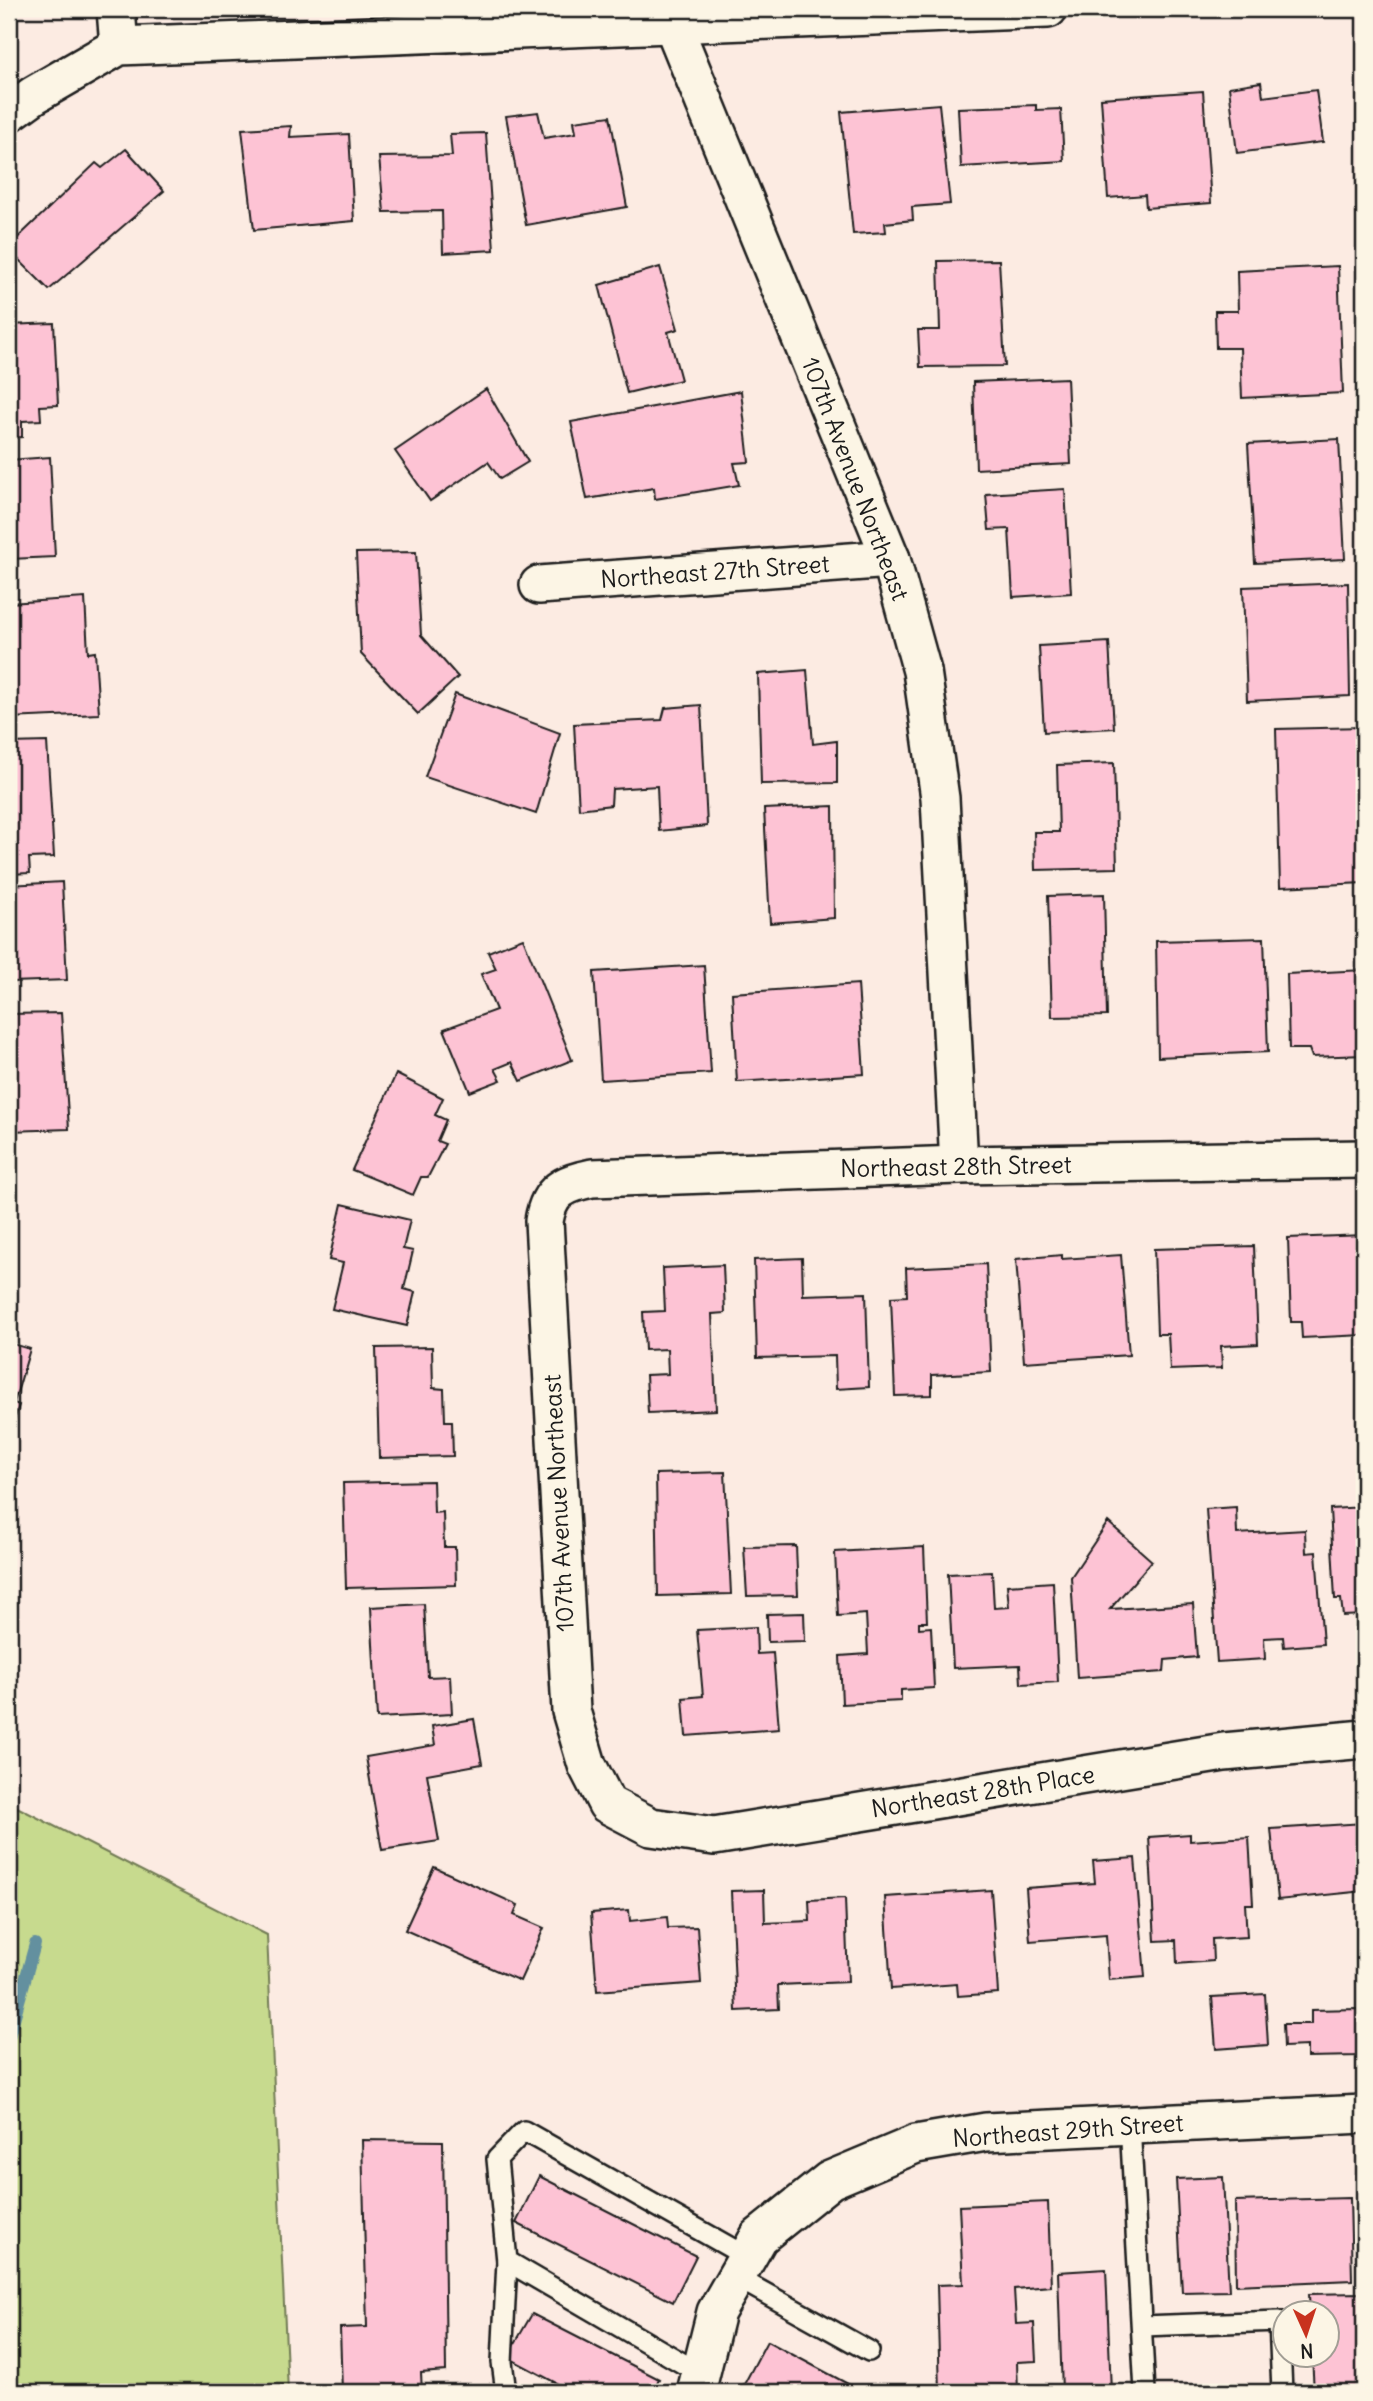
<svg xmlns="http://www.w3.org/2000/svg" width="1373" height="2401" font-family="Delius,sans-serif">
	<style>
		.green { fill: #c7da8e; stroke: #727b55; stroke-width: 2 }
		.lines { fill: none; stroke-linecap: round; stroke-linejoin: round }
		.stream { stroke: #64909f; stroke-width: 12 }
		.building { fill: #fdc3d4; stroke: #1c1c1c; stroke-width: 2 }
		.service-casing { stroke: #1c1c1c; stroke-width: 24 }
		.minor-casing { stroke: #1c1c1c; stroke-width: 42 }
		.service { stroke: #fcf5e5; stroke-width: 19 }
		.minor { stroke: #fcf5e5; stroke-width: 37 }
		.labels { text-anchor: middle; stroke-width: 7; stroke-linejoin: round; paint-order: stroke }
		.street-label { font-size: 24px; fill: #1c1c1c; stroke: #fcf5e5 }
	</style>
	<rect width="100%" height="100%" fill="#fcebe2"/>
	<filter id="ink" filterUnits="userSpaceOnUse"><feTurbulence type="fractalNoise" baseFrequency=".0143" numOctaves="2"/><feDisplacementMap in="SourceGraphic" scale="14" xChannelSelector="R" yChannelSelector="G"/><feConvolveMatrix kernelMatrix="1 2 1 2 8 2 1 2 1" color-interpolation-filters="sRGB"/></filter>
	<g filter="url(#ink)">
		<polygon class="green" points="9,1803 267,1935 288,2392 9,2392"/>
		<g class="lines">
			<polyline class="stream" points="9,2037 35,1944"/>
		</g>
		<g class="building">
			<polygon points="1261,82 1263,97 1316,90 1323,142 1237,153 1229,87"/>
			<polygon points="1203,91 1211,203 1146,208 1145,195 1108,198 1101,98"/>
			<polygon points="939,104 950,204 912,207 913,220 885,223 886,232 853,234 841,112"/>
			<polygon points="1036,105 1036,110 1061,109 1064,161 961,167 958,108"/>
			<polygon points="538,112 544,138 576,133 574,121 610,116 627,207 526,225 506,116"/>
			<polygon points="291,126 290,137 349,134 354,221 254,230 242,129"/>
			<polygon points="486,133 494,250 443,253 442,211 384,212 379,157 452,156 450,134"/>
			<polygon points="126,149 164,191 49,290 9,250 9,246 96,163 102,168"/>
			<polygon points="999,260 1005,366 920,367 918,330 940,330 938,261"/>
			<polygon points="1338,266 1343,393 1242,398 1240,348 1216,348 1215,311 1238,311 1237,271"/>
			<polygon points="660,267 678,329 668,332 681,380 627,393 599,285"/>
			<polygon points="54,323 58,405 40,406 41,420 22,421 22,437 9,438 9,325"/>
			<polygon points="1067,378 1071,464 976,469 973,382"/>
			<polygon points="486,389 528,462 500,479 488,462 430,501 395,451"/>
			<polygon points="741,391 749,462 734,463 739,485 655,499 654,488 587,499 571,422"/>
			<polygon points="1339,439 1345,559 1255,563 1248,444"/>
			<polygon points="50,457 55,557 9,559 9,460"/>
			<polygon points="1065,489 1071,593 1013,597 1009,529 989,530 986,494"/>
			<polygon points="416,552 421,635 458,677 418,714 361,654 356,553"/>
			<polygon points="1348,583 1350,696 1247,701 1243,587"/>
			<polygon points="85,598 88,653 95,652 99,714 9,718 9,603"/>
			<polygon points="1109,642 1114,728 1044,732 1039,646"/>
			<polygon points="807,670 813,744 837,741 837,783 761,784 758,674"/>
			<polygon points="455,694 560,733 536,814 425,777"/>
			<polygon points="701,705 707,826 659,831 657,786 612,789 611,805 579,809 574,724 662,720 665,708"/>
			<polygon points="1364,727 1364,883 1280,887 1276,729"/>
			<polygon points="47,742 54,857 29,858 30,873 9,874 9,743"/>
			<polygon points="1114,763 1117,868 1035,870 1034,832 1059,832 1057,765"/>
			<polygon points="833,806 834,918 770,923 764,809"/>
			<polygon points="62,882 67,980 12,982 9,885"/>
			<polygon points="1104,894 1107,1016 1052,1017 1048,896"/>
			<polygon points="523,938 572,1060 521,1081 512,1062 495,1069 501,1080 470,1092 444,1029 496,1010 481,974 496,969 488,952"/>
			<polygon points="1264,938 1268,1052 1158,1057 1156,941"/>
			<polygon points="704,965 711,1073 601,1080 594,972"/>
			<polygon points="1364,970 1364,1055 1312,1057 1309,1049 1289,1049 1287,974"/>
			<polygon points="858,984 864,1074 737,1082 732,993"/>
			<polygon points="61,1013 69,1129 9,1131 9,1014"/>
			<polygon points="396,1074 443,1098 435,1115 446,1120 437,1141 445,1144 428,1177 421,1177 413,1195 352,1170"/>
			<polygon points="342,1204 410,1220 403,1249 413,1251 404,1289 415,1292 407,1326 332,1309 343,1263 329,1260"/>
			<polygon points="1364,1235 1364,1335 1302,1338 1301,1322 1291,1322 1288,1238"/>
			<polygon points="1254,1246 1258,1344 1221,1346 1222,1368 1170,1370 1168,1334 1157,1334 1154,1249"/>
			<polygon points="1062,1255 1062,1259 1121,1255 1129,1355 1024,1362 1016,1259"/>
			<polygon points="802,1258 803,1295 866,1293 869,1387 836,1389 835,1356 757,1358 754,1260"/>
			<polygon points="986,1264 991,1372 932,1375 932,1395 895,1396 891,1297 907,1296 906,1268"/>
			<polygon points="723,1265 725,1313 712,1314 716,1410 648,1413 646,1375 668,1374 667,1349 645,1350 643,1312 665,1311 663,1268"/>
			<polygon points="9,1343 30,1349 14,1403 19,1405 9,1437"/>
			<polygon points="432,1347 433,1388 444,1389 445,1421 452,1421 453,1456 379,1458 376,1348"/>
			<polygon points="725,1472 731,1594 658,1596 656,1474"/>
			<polygon points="433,1481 434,1513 443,1512 444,1547 455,1547 456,1585 346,1588 343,1483"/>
			<polygon points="1236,1507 1237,1534 1305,1530 1306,1553 1316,1552 1323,1644 1284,1647 1283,1637 1264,1638 1265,1659 1217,1662 1206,1509"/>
			<polygon points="1364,1507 1364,1615 1343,1616 1341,1599 1335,1599 1330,1509"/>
			<polygon points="1108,1522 1152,1561 1110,1609 1193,1604 1197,1657 1165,1660 1164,1672 1077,1678 1071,1577"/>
			<polygon points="796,1546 798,1595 747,1596 744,1547"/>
			<polygon points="924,1547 927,1622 919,1622 919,1628 931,1627 934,1688 901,1690 901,1701 842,1704 840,1656 868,1654 866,1614 838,1616 835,1552"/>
			<polygon points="992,1572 994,1608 1009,1607 1007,1585 1053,1582 1058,1682 1021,1684 1020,1665 953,1668 948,1574"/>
			<polygon points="424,1604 428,1677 450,1676 452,1714 377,1718 371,1607"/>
			<polygon points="804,1613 805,1641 768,1642 767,1614"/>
			<polygon points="756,1627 757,1654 773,1653 779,1729 686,1736 683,1698 703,1696 697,1630"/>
			<polygon points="474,1719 482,1764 427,1774 439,1841 382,1850 366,1757 435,1745 432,1726"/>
			<polygon points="1364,1823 1364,1891 1278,1900 1271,1829"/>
			<polygon points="1190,1834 1190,1841 1249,1837 1253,1904 1245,1904 1247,1937 1212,1939 1213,1961 1177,1964 1176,1940 1155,1941 1149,1837"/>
			<polygon points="1135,1858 1145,1977 1109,1980 1106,1935 1030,1941 1026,1888 1095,1883 1093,1861"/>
			<polygon points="434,1867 518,1905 514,1915 544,1928 520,1981 405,1930"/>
			<polygon points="764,1890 765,1923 810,1921 809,1900 845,1898 848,1982 778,1985 779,2009 736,2011 731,1891"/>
			<polygon points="991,1890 998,1993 958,1996 957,1984 891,1989 885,1897"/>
			<polygon points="629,1910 630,1921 667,1917 668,1928 697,1927 701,1983 597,1991 591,1913"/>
			<polygon points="1265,1994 1268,2045 1216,2049 1212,1997"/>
			<polygon points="1359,2009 1360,2056 1307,2057 1307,2046 1284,2047 1283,2024 1311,2024 1311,2010"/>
			<polygon points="362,2140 443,2141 446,2371 421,2373 422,2392 342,2392 340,2328 367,2327"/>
			<polygon points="539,2176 696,2256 673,2302 516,2223"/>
			<polygon points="1223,2177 1229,2291 1182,2292 1176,2179"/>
			<polygon points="1350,2198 1352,2280 1236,2285 1235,2201"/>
			<polygon points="1048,2202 1051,2286 1014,2289 1016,2324 1034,2323 1036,2361 1017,2362 1018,2392 940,2392 937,2285 963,2284 959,2206"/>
			<polygon points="1106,2269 1111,2392 1062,2392 1058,2272"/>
			<polygon points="1360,2293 1363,2392 1314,2392 1312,2356 1328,2356 1328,2314 1310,2314 1309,2294"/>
			<polygon points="532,2314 659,2379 652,2392 573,2392 507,2357"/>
			<polygon points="767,2341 863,2392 740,2392"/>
		</g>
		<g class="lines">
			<defs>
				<g id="service">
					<polyline points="1130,2124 1145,2392"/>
					<polyline points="507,2261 701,2374"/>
					<polyline points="736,2277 869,2351"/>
					<polyline points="1142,2326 1279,2321 1282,2392"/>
					<polyline points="506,2392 502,2362 507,2261 497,2159 524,2131 747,2257"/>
				</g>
				<g id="minor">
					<polyline points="116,9 119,46"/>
					<polyline points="673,25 891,559 922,671 940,798 959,1165"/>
					<polyline points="9,113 34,95 119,46 1048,9"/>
					<polyline points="539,585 891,559"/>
					<path d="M 1364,1159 L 959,1165 L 592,1178 C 564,1184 549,1190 544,1221 L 571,1711 L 587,1765 L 607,1804 L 651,1827 L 714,1836 L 1224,1752 L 1364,1739"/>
					<polyline points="696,2392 716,2312 759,2237 830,2180 916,2144 986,2132 1364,2114"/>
				</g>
			</defs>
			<use href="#service" class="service-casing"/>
			<use href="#minor" class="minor-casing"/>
			<use href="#service" class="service"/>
			<use href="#minor" class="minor"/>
		</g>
	</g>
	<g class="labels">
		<g class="street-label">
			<text transform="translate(855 479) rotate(69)" y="8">107th Avenue Northeast</text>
			<text transform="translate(715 572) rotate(-4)" y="8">Northeast 27th Street</text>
			<text transform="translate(956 1167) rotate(-1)" y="8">Northeast 28th Street</text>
			<text transform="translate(559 1503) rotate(-93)" y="8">107th Avenue Northeast</text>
			<text transform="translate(983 1792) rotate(-9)" y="8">Northeast 28th Place</text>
			<text transform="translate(1068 2131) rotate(-4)" y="8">Northeast 29th Street</text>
		</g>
	</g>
	<rect width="1373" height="2401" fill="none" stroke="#fcf5e5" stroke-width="35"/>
	<rect x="18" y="18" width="1338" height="2366" fill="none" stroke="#1c1c1c" stroke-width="2.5" filter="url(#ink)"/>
	<g transform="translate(1306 2334) rotate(177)"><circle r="33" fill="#fcf5e5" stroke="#a29e95" stroke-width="2"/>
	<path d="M0-5L12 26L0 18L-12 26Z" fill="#c8321e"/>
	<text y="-10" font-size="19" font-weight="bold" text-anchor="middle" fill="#1c1c1c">N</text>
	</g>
</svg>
